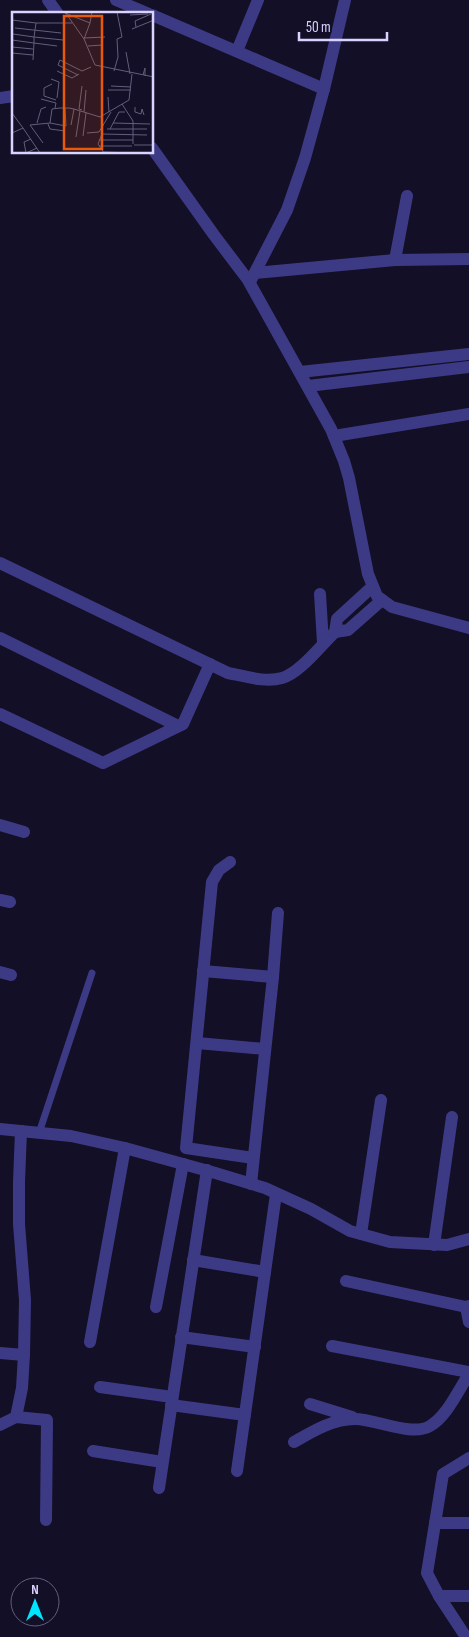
<svg xmlns="http://www.w3.org/2000/svg" width="469" height="1637" font-family="'Sofia Sans Condensed',sans-serif">
	<style>
		.lines { fill: none; stroke-linecap: round; stroke-linejoin: round }
		.lane { stroke: #3d3a85; stroke-width: 7 }
		.street { stroke: #3d3a85; stroke-width: 12 }
		.inset-road { fill: none; stroke: #625e7d; stroke-width: 1 }
		.view { fill: #e8590c; fill-opacity: 0.15; stroke: #e8590c; stroke-width: 2.5 }
		.inset-edge { fill: none; stroke: #d9d4ff; stroke-width: 2.5 }
	</style>
	<rect width="100%" height="100%" fill="#130f26"/>
	<g class="lines">
		<polyline class="lane" points="39,1133 92,973"/>
		<g class="street">
			<polyline points="48,0 58,14"/>
			<polyline points="116,0 149,14"/>
			<polyline points="152,15 324,89 345,0"/>
			<polyline points="237,51 258,0"/>
			<polyline points="0,98 14,96"/>
			<polyline points="152,148 214,235 248,280 331,429 344,461 349,478 368,574 377,596 392,607 469,628"/>
			<polyline points="395,260 407,196"/>
			<polyline points="255,273 395,260 469,259"/>
			<polyline points="251,280 287,210 305,158 324,89"/>
			<polyline points="300,372 469,354"/>
			<polyline points="308,386 469,367"/>
			<polyline points="334,436 469,414"/>
			<path d="M 0,563 L 228,673 C 245,676 265,683 282,678 C 300,673 321,645 335,632"/>
			<polyline points="372,587 337,619 335,632 348,630 382,600"/>
			<polyline points="320,594 323,643"/>
			<polyline points="0,638 178,726"/>
			<polyline points="0,714 103,763 183,724 210,664"/>
			<polyline points="0,825 24,832"/>
			<polyline points="230,862 219,870 212,882 186,1148 253,1158"/>
			<polyline points="0,900 10,902"/>
			<polyline points="203,971 273,977"/>
			<polyline points="0,972 11,975"/>
			<polyline points="197,1043 265,1049"/>
			<polyline points="0,1129 71,1136 125,1148"/>
			<polyline points="251,1184 273,977 278,913"/>
			<polyline points="361,1234 381,1100"/>
			<polyline points="434,1245 452,1117"/>
			<polyline points="193,1260 265,1272"/>
			<polyline points="346,1281 466,1307 469,1306"/>
			<polyline points="156,1307 183,1164"/>
			<polyline points="466,1307 469,1322"/>
			<polyline points="181,1337 255,1347"/>
			<polyline points="90,1342 125,1148 212,1172 265,1188 311,1209 350,1231 390,1242 447,1245 469,1239"/>
			<polyline points="332,1346 469,1372"/>
			<polyline points="0,1353 24,1355 25,1300 19,1224 19,1182 21,1131"/>
			<polyline points="100,1387 172,1397"/>
			<polyline points="310,1404 352,1417"/>
			<polyline points="171,1405 245,1415"/>
			<polyline points="16,1417 22,1388 24,1355"/>
			<polyline points="0,1425 16,1417 47,1420 46,1520"/>
			<path d="M 294,1442 C 313,1431 333,1419 355,1419 C 376,1419 412,1437 430,1426 C 447,1416 458,1391 469,1374"/>
			<polyline points="93,1451 162,1462"/>
			<polyline points="237,1471 276,1194"/>
			<polyline points="159,1488 207,1170"/>
			<polyline points="435,1523 469,1523"/>
			<polyline points="439,1596 469,1596"/>
			<polyline points="466,1637 439,1596 427,1573 443,1474 469,1458"/>
		</g>
	</g>
	<g transform="translate(12 12)">
		<rect width="141" height="141" fill="#130f26"/>
		<path class="inset-road" d="M 53,0 L 72,27 L 83,53 L 142,65M 53,1 L 78,11 L 80,0M 118,3 L 136,2M 0,8 L 24,11 L 22,25 L 1,22M 24,11 L 60,11M 124,15 L 123,9 L 139,2M 3,16 L 49,21M 120,17 L 142,8M 72,26 L 93,25M 72,27 L 78,11M 0,28 L 22,31 L 22,25 L 51,28M 76,34 L 91,33M 0,35 L 21,37M 114,40 L 118,62M 0,41 L 21,43M 21,48 L 22,31 L 45,34M 45,59 L 60,66 L 67,62M 102,59 L 106,45 L 105,27 L 110,25 L 105,0M 66,63 L 46,53 L 48,48 L 70,59 L 79,55M 131,63 L 133,56 L 133,64M 39,67 L 47,70 L 45,86M 40,72 L 32,76 L 32,84 L 44,88M 70,74 L 67,97 L 70,98M 99,74 L 119,75M 96,78 L 119,78M 96,85 L 97,100M 29,87 L 44,91 L 43,96M 110,92 L 121,109 L 121,132M 123,95 L 123,100 L 129,102 L 130,97 L 132,103M 53,96 L 54,114 L 38,111 L 40,97 L 48,96 L 57,96 L 62,97M 72,100 L 74,78M 0,101 L 11,116M 25,111 L 29,97 L 34,95M 101,111 L 138,112M 36,112 L 38,117 L 53,119M 59,113 L 62,97 L 88,105 L 117,88 L 120,62M 95,117 L 135,117M 98,117 L 107,100 L 113,100M 0,121 L 11,116 L 28,141M 75,121 L 87,120 L 99,100M 71,124 L 74,101M 64,125 L 68,99M 19,127 L 12,130 L 14,141 L 25,136M 87,128 L 121,128M 31,131 L 18,113 L 38,111M 122,133 L 142,133M 87,134 L 120,134M 91,140 L 122,141M 92,141 L 86,132 L 90,122 L 135,123"/>
		<path class="view" d="M 52,4 L 90,4 L 90,137 L 52,137 Z"/>
		<rect width="141" height="141" class="inset-edge"/>
	</g>
	<g transform="translate(35 1602)"><circle r="24" fill="#130f26" stroke="#625e7d"/>
	<path d="M0-4L9 19L0 12L-9 19Z" fill="#00e5ff"/>
	<text y="-8" font-size="14" font-weight="bold" text-anchor="middle" fill="#d9d4ff">N</text>
	</g>
	<path d="M299 32v8h88v-8" fill="none" stroke="#d9d4ff" stroke-width="2.5"/>
	<text x="306" y="32" font-size="15" fill="#d9d4ff" stroke="#130f26" stroke-width="4" paint-order="stroke">50 m</text>
</svg>
